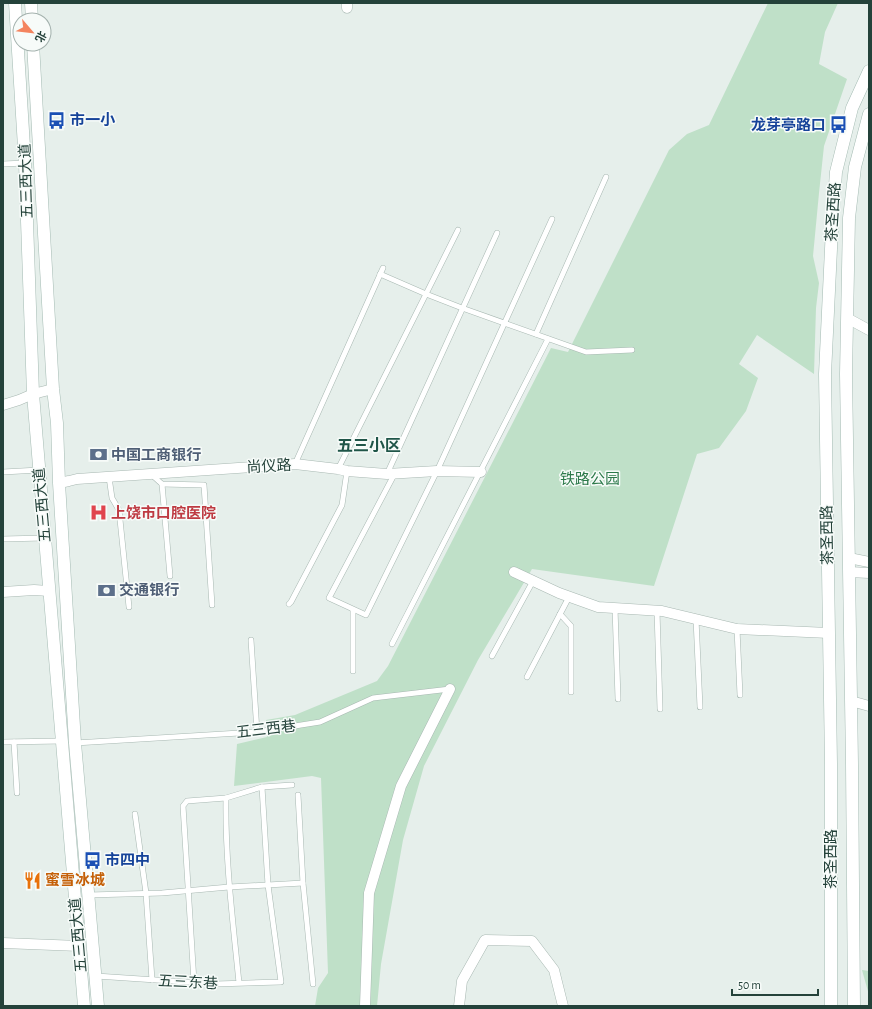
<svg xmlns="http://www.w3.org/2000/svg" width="872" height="1009" font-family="'Alegreya Sans','Noto Sans SC',sans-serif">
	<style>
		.green { fill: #bfe0c8 }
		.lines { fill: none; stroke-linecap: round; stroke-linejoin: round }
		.service-casing { stroke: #a8b8b2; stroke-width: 6 }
		.minor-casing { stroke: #a8b8b2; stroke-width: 11 }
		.secondary-casing { stroke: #a4bbb3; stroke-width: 13 }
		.service { stroke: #fff; stroke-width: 5 }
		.minor { stroke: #fff; stroke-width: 10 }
		.secondary { stroke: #fff; stroke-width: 12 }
		.labels { text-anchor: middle; stroke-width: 3; stroke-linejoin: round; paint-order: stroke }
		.transit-label { font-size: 15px; font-weight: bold; fill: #164399; stroke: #f7fbf9; text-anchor: start }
		.street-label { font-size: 15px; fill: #24423a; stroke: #f7fbf9 }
		.service-label { font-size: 15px; font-weight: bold; fill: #4e5e75; stroke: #f7fbf9; text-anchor: start }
		.park-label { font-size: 15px; fill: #2d7a4b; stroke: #f7fbf9 }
		.health-label { font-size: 15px; font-weight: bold; fill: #be3a42; stroke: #f7fbf9; text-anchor: start }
		.food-label { font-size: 15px; font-weight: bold; fill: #c56008; stroke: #f7fbf9; text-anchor: start }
		.neighbourhood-label { font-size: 16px; font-weight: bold; fill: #1f5548; stroke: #f7fbf9 }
	</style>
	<rect width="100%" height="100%" fill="#e6efeb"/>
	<g class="green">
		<polygon points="768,3 838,3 825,32 819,64 847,79 824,146 819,193 813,256 819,283 816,308 814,374 757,335 739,364 758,378 746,411 719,448 697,454 654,586 532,569 478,660 424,766 403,840 381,964 377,1006 315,1006 318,988 328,973 321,778 312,776 234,786 237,744 267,737 266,720 295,715 377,681 388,666 551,348 568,352 669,150 687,134 709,125"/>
		<polygon points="862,970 869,971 869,995"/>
	</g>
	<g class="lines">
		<defs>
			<g id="service">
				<polyline points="3,164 25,163"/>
				<polyline points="380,274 426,294 462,308 586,352 632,350"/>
				<polyline points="536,334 606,177"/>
				<polyline points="295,464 383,268"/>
				<polyline points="338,469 426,294 458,230"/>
				<polyline points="3,472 39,470"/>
				<polyline points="395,473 329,598 366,615 437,471 552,219"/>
				<polyline points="387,474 497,233"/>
				<polyline points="152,475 162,484 204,485 212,605"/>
				<polyline points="109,477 112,498 119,510 129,607"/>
				<polyline points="162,484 170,576"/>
				<polyline points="3,539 44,538"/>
				<polyline points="289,604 291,602 342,505 347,471"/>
				<polyline points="615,608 618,699"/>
				<polyline points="657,611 660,709"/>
				<polyline points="560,614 571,626 571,692"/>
				<polyline points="696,619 700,707"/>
				<polyline points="737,629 740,695"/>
				<polyline points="251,640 257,732"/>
				<polyline points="392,644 548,339"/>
				<polyline points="492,656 533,581"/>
				<polyline points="353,671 353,610"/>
				<polyline points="527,677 569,597"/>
				<polyline points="3,742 62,741"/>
				<polyline points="14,742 17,793"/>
				<polyline points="75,743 257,732 320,722 373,698 450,689"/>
				<polyline points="262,787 292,785"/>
				<polyline points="298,795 303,883 313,984"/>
				<polyline points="135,814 146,893 152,980"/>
				<polyline points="89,895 162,893 229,887 303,883"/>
				<path d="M 96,976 L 216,984 L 281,982 L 268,885 L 262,787 L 226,798 C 225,860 233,922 239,983"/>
				<polyline points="194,982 183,806 187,801 226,798"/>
			</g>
			<g id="minor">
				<polyline points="347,3 347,8"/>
				<polyline points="847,318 869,330"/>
				<polyline points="3,405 19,400 33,394 53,389"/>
				<polyline points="59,483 69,481 77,479 295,464 338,469 347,471 387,474 437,471 481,472"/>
				<polyline points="849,558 869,562"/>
				<polyline points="514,572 559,593 598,607 662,611 737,629 829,633"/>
				<polyline points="849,572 869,573"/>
				<polyline points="3,592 34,590 49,591"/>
				<polyline points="851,701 869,706"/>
				<polyline points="3,943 79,946"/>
				<polyline points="365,1006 369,893 401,786 450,689"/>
				<polyline points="459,1006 462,981 485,940 532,941 554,970 563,1006"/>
			</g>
			<g id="secondary">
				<polyline points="15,3 25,163 33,394 84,1006"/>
				<polyline points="31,3 32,20"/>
				<polyline points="33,44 53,389 57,423 59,483 75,743 98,1006"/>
				<polyline points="831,1006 831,764 825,374 832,228 836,172 852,108 869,71"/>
				<polyline points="854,1006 852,764 846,374 849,218 855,167 869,114"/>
			</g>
		</defs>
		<use href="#service" class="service-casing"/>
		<use href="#minor" class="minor-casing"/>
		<use href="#secondary" class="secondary-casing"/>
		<use href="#service" class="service"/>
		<use href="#minor" class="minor"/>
		<use href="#secondary" class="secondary"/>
	</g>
	<defs>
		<symbol id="bus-bare" viewBox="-9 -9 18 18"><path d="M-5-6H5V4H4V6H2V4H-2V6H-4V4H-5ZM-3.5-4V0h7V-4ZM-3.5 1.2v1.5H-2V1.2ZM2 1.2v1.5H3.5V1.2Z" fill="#1a4fb4" stroke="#f7fbf9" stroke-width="2.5" paint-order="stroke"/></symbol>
		<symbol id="bank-bare" viewBox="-9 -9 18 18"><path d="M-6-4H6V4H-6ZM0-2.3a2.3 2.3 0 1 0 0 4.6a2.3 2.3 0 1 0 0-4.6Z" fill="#5c6f8a" stroke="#f7fbf9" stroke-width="2.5" paint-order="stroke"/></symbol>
		<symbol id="hospital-bare" viewBox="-9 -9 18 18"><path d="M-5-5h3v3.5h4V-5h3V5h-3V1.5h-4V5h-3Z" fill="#e0444e" stroke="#f7fbf9" stroke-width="2.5" paint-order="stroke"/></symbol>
		<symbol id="restaurant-bare" viewBox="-9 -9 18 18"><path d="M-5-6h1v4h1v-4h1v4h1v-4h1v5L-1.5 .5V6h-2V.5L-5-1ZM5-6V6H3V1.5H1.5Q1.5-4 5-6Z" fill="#e8710a" stroke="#f7fbf9" stroke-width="2.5" paint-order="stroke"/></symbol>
	</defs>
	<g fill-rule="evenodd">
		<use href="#bus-bare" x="44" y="108" width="25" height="25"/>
		<use href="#bus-bare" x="826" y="112" width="25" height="25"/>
		<use href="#bank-bare" x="86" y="442" width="25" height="25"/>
		<use href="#hospital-bare" x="86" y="500" width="25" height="25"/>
		<use href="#bank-bare" x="94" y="578" width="25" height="25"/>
		<use href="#bus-bare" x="80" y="848" width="25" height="25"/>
		<use href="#restaurant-bare" x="20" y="868" width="25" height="25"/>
	</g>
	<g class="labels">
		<g class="transit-label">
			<text x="70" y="125">市一小</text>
			<text x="826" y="130" text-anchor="end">龙芽亭路口</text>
			<text x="105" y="865">市四中</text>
		</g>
		<g class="street-label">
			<text transform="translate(26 181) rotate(-92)" y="5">五三西大道</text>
			<text transform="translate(833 212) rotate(-86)" y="5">茶圣西路</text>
			<text transform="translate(269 466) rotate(-3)" y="5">尚仪路</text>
			<text transform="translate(42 505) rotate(-95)" y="5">五三西大道</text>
			<text transform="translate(827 535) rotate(-91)" y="5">茶圣西路</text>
			<text transform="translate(266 729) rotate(-7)" y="5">五三西巷</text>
			<text transform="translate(831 859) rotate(-90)" y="5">茶圣西路</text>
			<text transform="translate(78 935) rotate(-95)" y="5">五三西大道</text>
			<text transform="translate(188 982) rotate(3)" y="5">五三东巷</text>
		</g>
		<g class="service-label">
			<text x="111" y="460">中国工商银行</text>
			<text x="119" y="595">交通银行</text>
		</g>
		<g class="park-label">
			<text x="590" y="484">铁路公园</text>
		</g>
		<g class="health-label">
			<text x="111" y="518">上饶市口腔医院</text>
		</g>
		<g class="food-label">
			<text x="45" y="885">蜜雪冰城</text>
		</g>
		<g class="neighbourhood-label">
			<text x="369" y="451">五三小区</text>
		</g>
	</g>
	<rect width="872" height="1009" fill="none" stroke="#24423a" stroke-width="8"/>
	<g transform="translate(32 32) rotate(118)"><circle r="19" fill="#f7fbf9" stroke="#a3b1ad"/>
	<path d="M0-3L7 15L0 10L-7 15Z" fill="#f4845f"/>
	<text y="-6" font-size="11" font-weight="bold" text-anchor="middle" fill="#24423a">北</text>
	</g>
	<path d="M732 989v6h86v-6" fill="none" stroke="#24423a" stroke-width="2"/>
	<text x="738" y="989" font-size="12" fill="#24423a" stroke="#f7fbf9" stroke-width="3" paint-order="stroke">50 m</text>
</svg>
